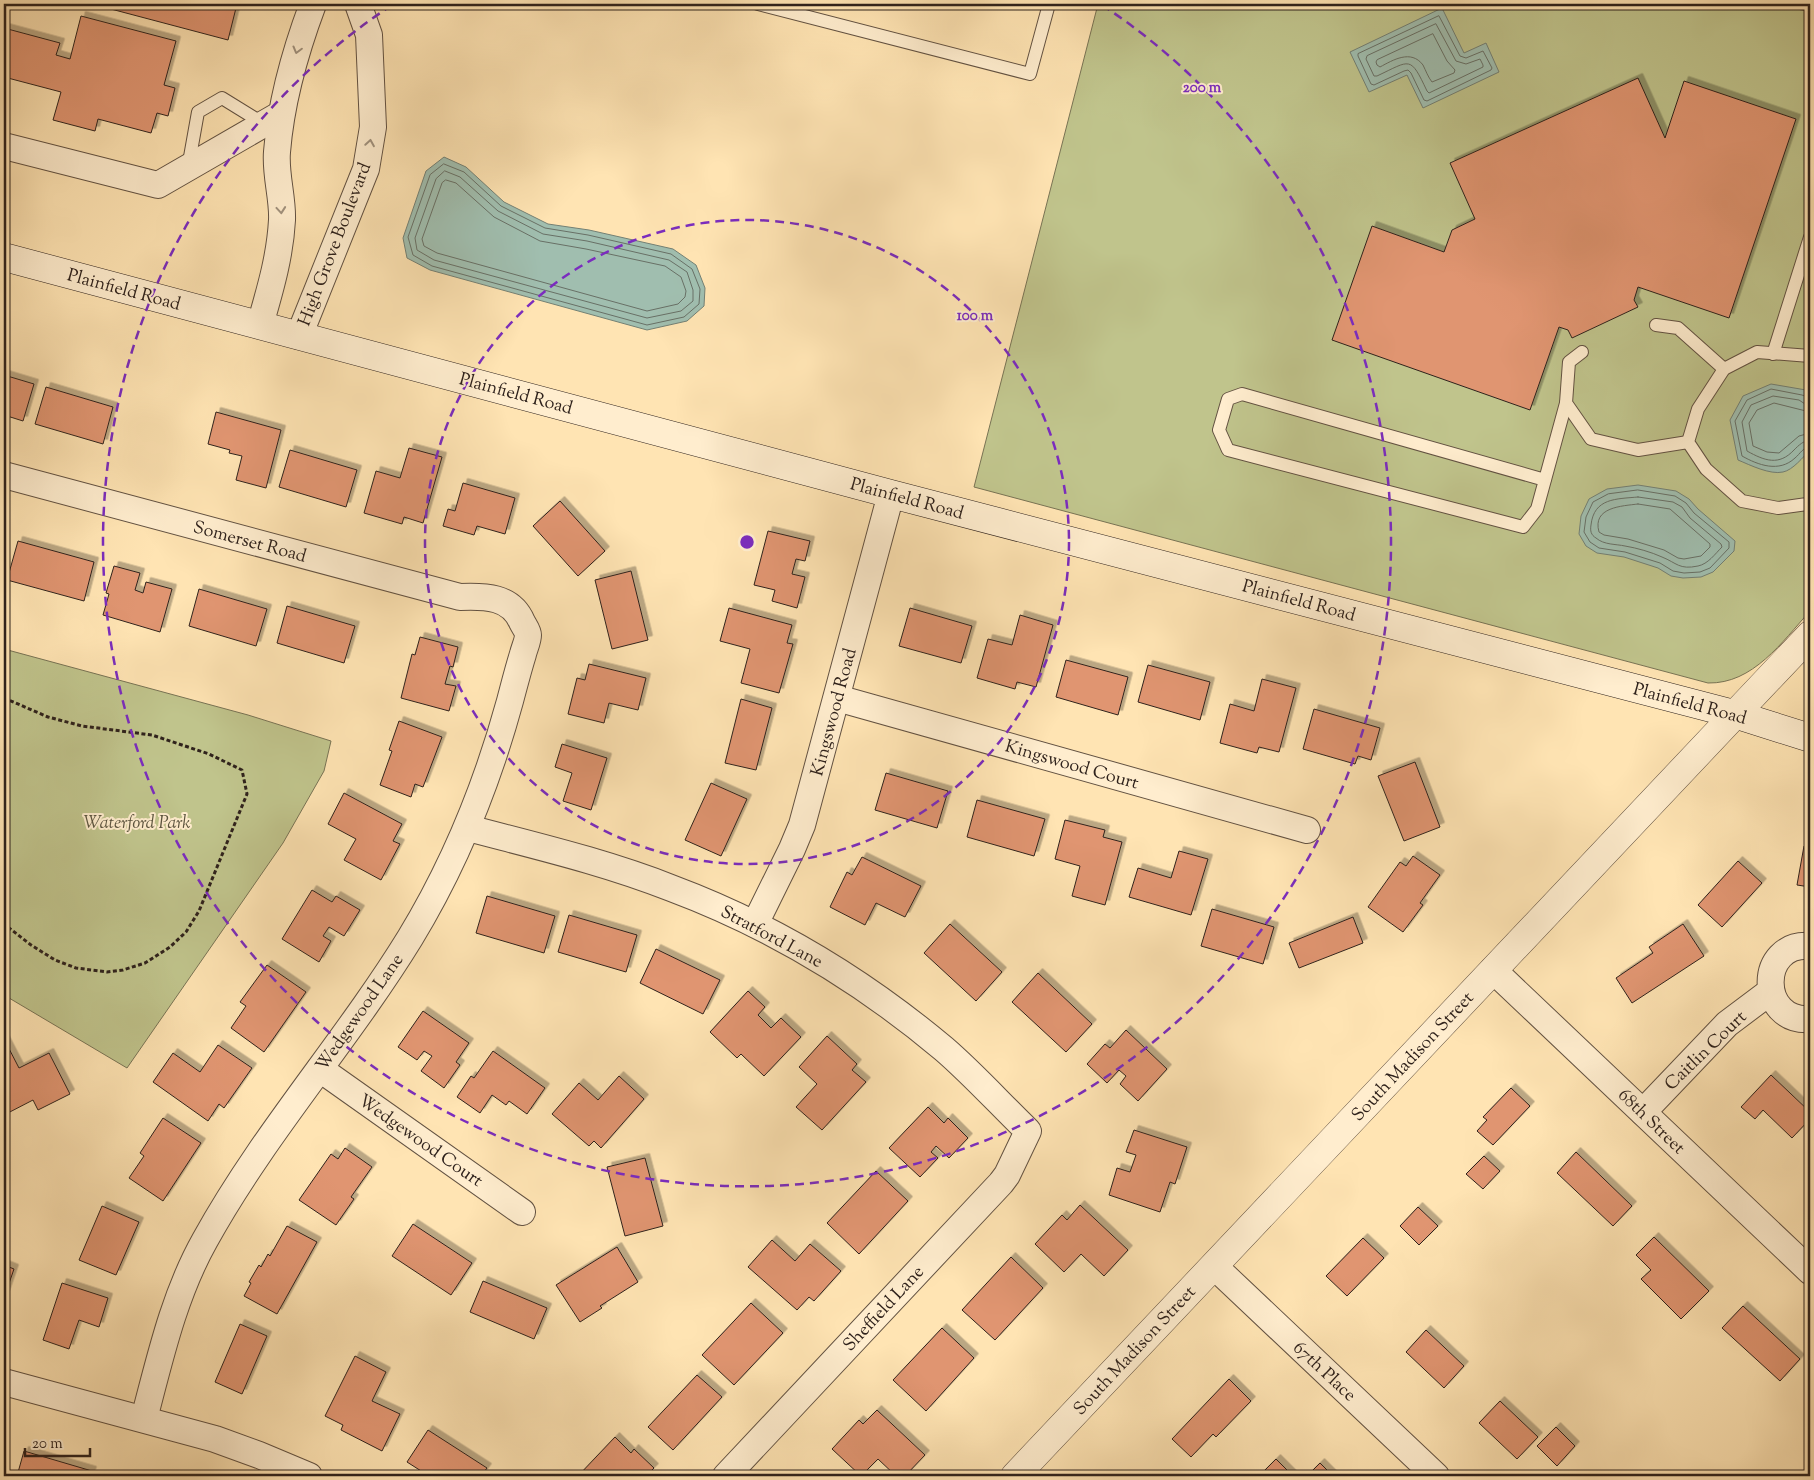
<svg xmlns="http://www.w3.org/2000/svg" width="1814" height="1480" font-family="'Sorts Mill Goudy',serif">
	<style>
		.green { fill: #c0c48c; stroke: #787354 }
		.water { fill: #a0beaf; stroke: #738074 }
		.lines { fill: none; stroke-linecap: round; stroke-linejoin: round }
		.shore { stroke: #687066; stroke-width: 1 }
		.building { fill: #e09571; stroke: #2f221c; filter: url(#shadow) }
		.service-casing { stroke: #635242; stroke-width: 14 }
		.minor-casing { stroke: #635242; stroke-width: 28 }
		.tertiary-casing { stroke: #635242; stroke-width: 29 }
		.secondary-casing { stroke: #2f221c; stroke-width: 29 }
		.path { stroke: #2f221c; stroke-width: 3; stroke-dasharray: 4 2.5; stroke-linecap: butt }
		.service { stroke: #ffedce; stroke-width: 12 }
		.minor { stroke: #ffedce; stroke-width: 26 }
		.tertiary { stroke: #ffedce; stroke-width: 28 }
		.secondary { stroke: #ffedce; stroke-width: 28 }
		.oneway { stroke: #a1927e }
		.ring { fill: none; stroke: #7b2cbf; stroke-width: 2.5; stroke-dasharray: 9 6 }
		.labels { text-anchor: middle; stroke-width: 4; stroke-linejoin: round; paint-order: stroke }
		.street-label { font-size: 18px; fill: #2f221c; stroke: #ffedce }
		.park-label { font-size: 18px; font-style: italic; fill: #5a533e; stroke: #ffedce }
		.centre { fill: #7b2cbf; stroke: #ffedce; stroke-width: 2.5 }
		.ring-label { font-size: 15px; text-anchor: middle; font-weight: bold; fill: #7b2cbf; stroke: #ffedce; stroke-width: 4; stroke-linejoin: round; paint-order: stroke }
	</style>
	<defs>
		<filter id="shadow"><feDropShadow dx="4.5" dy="-4.5" stdDeviation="0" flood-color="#0004"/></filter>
	</defs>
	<rect width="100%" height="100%" fill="#ffe4b3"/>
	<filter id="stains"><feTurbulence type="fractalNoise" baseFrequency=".004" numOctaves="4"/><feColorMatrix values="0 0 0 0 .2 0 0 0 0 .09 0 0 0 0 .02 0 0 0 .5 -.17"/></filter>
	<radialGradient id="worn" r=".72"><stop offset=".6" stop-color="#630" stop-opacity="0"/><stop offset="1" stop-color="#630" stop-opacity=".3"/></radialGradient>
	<g class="green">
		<path d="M 1098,4 L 1776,4 L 1810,12 L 1810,611 C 1782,642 1753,684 1708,683 L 974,487 Z"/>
		<polygon points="4,649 248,715 331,741 324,771 283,843 127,1068 4,995"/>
	</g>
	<g class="water">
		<polygon points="1442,8 1464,53 1486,43 1499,72 1423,108 1407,75 1369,92 1350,52"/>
		<polygon points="444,157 466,167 504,202 548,224 589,230 673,249 696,265 705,288 704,306 687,321 647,330 430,270 407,258 403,238 426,171"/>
		<path d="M 1771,384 L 1806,390 L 1810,395 L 1810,450 C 1803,457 1793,470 1783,472 C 1770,475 1750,465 1738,460 L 1730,420 L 1743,396 Z"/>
		<polygon points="1638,485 1676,491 1689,499 1698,509 1735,541 1734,551 1713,572 1701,577 1683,578 1671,576 1658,568 1624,557 1597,553 1586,546 1579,534 1581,516 1589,499 1607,489"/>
	</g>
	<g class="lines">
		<g class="shore">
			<polygon points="1439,16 1460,56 1466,58 1483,51 1492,68 1491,70 1427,101 1424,100 1411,73 1408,70 1404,71 1374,85 1371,84 1358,56 1358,54"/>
			<path d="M 1436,24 L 1456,61 L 1466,64 L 1480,59 L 1483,65 L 1483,67 L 1429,93 L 1427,91 C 1410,55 1411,60 1377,76 L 1374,76 L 1366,59 L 1367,56 Z"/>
			<path d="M 1433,34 L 1447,61 L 1455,70 L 1454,73 L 1432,82 C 1428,77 1426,71 1423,65 C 1411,49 1393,60 1380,67 L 1377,65 L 1376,62 L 1377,60 Z"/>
			<polygon points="444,164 464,172 501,206 545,228 588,235 671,254 692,269 700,289 699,304 684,317 647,325 432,266 413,255 408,237 430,175"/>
			<polygon points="445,171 460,177 498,211 543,234 587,241 669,260 687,272 693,290 693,301 681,311 647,318 434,260 417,250 415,238 436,179"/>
			<polygon points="446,180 456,183 494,217 540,241 586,249 665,266 681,277 686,291 685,297 678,304 647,311 437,253 424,246 422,239 442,183"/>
			<path d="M 1810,398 L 1802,395 L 1771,389 L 1747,400 L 1735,421 L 1742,456 C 1758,465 1779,473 1795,458 C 1800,454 1803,447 1810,447"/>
			<path d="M 1810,404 L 1805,404 L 1799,400 L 1773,396 L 1751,405 L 1742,422 L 1747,451 C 1765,461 1779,466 1794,450 C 1799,445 1803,441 1810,440"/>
			<polyline points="1810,412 1774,403 1757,410 1749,423 1753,446 1767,452 1779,453 1799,436 1810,433"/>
			<polygon points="1638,490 1675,496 1686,503 1694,513 1729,542 1729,548 1710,568 1700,572 1684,573 1673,571 1660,563 1625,552 1599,548 1590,542 1584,532 1586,517 1593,502 1608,494"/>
			<path d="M 1638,497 L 1673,502 L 1682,507 L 1690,518 L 1721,544 L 1722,547 C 1715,554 1708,564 1698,566 C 1679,570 1677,563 1662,557 C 1651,552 1637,548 1625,546 C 1616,544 1604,545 1596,538 C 1591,535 1590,531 1591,525 C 1594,498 1616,499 1638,497 Z"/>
			<path d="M 1638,504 L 1670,509 L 1710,544 L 1710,547 L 1701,556 L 1684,559 L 1678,558 L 1664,550 L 1628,539 L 1604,535 L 1599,532 C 1592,507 1622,506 1638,504 Z"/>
		</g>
	</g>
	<g class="building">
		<polygon points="92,4 237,4 228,40"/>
		<polygon points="81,16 176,41 164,85 175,88 168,116 157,113 151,133 98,119 95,131 53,120 61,92 4,77 4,28 60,43 56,55 70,59"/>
		<polygon points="1638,78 1665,138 1684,81 1796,119 1729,318 1638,287 1634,300 1638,307 1572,338 1568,330 1559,327 1530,410 1332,340 1372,226 1444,252 1452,230 1475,219 1450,163"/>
		<polygon points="4,375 34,384 23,421 4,415"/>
		<polygon points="46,387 113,407 103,444 35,424"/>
		<polygon points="216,412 281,430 266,488 236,480 242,456 229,453 230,450 208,444"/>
		<polygon points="409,448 442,457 423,523 404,517 402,524 364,513 376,471 400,478"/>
		<polygon points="290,450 357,470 346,507 279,487"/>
		<polygon points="463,483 515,498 505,534 477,526 474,535 443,526 448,509 455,511"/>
		<polygon points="560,501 605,551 578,576 533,526"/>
		<polygon points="768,531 810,541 805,561 796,559 792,574 805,577 797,608 772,601 775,590 754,585"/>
		<polygon points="18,541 94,562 84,601 7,580"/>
		<polygon points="114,566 140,573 135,590 143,593 146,582 172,589 160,632 103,615 109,594 106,593"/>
		<polygon points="631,571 648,640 612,649 595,580"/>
		<polygon points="199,589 267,609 256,646 189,626"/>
		<polygon points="287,606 355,626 344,663 277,643"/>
		<polygon points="729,608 792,625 787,643 793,644 779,693 741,683 750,649 720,641"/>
		<polygon points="910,608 972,626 961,663 899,646"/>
		<polygon points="1020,615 1053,625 1036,687 1017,682 1015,689 977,678 988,639 1012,645"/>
		<polygon points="420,637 458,647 453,667 450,666 445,684 456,686 449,711 401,698 412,654 415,655"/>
		<polygon points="1066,660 1128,677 1118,715 1056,697"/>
		<polygon points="589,664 646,678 638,710 609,703 604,723 568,714 577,678 585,680"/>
		<polygon points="1148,665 1210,682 1200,720 1138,702"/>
		<polygon points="1262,679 1296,688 1279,752 1259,747 1257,753 1220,743 1230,704 1254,711"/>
		<polygon points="741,699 772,708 756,770 725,763"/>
		<polygon points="1314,709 1380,728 1371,760 1358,756 1355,764 1303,749"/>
		<polygon points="399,721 442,737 423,787 415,784 411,797 380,785 392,751 389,750"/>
		<polygon points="562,744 607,758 591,810 563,801 572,773 555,767"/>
		<polygon points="1415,762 1440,827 1404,841 1378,776"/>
		<polygon points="886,773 948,791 937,828 875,810"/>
		<polygon points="711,783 747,799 721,856 685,840"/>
		<polygon points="344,793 402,824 393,841 400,844 381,880 344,860 356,839 328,824"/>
		<polygon points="977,800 1045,819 1034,856 967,837"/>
		<polygon points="1065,820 1105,830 1103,837 1122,842 1105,905 1072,896 1080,866 1055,859"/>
		<polygon points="1804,846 1810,847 1810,887 1797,885"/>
		<polygon points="1179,851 1208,859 1191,915 1129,897 1138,868 1171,878"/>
		<polygon points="1413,856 1440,875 1420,903 1423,905 1403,932 1368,907 1400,862 1406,866"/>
		<polygon points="862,857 921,886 905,917 876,903 865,925 830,907 847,872 852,875"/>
		<polygon points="1738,861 1762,883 1722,927 1698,905"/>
		<polygon points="312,890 332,902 336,896 360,910 344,936 329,927 323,936 331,941 319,962 282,939"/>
		<polygon points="487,896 555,916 544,953 476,933"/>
		<polygon points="1212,909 1274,927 1263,964 1201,946"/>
		<polygon points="569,915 637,935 626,972 558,952"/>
		<polygon points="1353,917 1363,943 1299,968 1289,943"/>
		<polygon points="950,924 1002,972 976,1001 924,953"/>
		<polygon points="1683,924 1704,956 1632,1003 1616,978 1653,953 1649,947"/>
		<polygon points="656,949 720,980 703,1014 640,983"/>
		<polygon points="267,965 306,992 264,1052 231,1028 246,1006 240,1002"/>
		<polygon points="1038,973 1092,1024 1066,1052 1012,1002"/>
		<polygon points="748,991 765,1007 758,1015 771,1028 781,1018 801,1037 764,1076 741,1054 737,1058 710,1032"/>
		<polygon points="423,1011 469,1043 456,1062 460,1065 444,1088 421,1071 432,1056 424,1051 417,1060 398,1047"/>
		<polygon points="1126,1030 1167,1069 1138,1101 1120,1084 1126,1076 1119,1070 1107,1083 1087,1064 1105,1044 1110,1048"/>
		<polygon points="827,1036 857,1064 852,1070 866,1082 822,1130 796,1107 817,1084 799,1067"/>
		<polygon points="4,1039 19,1068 49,1053 70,1094 38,1110 33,1100 4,1115"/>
		<polygon points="218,1045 252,1068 224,1108 219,1104 208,1121 153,1082 173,1053 200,1072"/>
		<polygon points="493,1051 545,1088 527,1114 509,1101 506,1105 492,1095 480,1113 457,1097 471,1076 474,1078"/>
		<polygon points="1771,1075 1810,1112 1810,1119 1792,1138 1763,1110 1755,1119 1741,1107"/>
		<polygon points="619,1076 644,1099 601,1148 594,1141 589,1146 552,1114 579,1083 598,1100"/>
		<polygon points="1511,1088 1530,1106 1493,1145 1477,1131 1487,1120 1483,1117"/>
		<polygon points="928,1107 944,1123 948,1118 968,1138 949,1158 936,1146 931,1152 938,1158 920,1177 889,1148"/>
		<polygon points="163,1118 201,1143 163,1201 129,1178 144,1156 140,1153"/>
		<polygon points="1134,1130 1187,1147 1175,1184 1170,1182 1160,1212 1109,1195 1117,1168 1130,1172 1136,1155 1126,1152"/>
		<polygon points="345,1148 372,1167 351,1197 354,1199 336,1225 299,1200 331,1154 338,1159"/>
		<polygon points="1576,1152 1632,1206 1613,1226 1557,1173"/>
		<polygon points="1484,1156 1500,1171 1483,1189 1466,1174"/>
		<polygon points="645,1158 663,1226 625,1236 607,1167"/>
		<polygon points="1810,1162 1810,1172 1805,1167"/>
		<polygon points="876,1171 908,1201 859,1254 827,1223"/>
		<polygon points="1080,1205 1128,1250 1104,1276 1081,1254 1064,1272 1035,1244 1062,1215 1067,1220"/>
		<polygon points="102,1206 139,1222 116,1275 79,1260"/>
		<polygon points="1418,1207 1438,1226 1419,1245 1400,1226"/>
		<polygon points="413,1224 472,1263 451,1295 392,1256"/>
		<polygon points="287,1226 317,1242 277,1314 244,1296 251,1283 249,1282 259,1265 261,1267 268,1254 270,1256"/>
		<polygon points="1654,1237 1709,1291 1681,1319 1641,1279 1651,1270 1636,1255"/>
		<polygon points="1363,1238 1384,1258 1347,1296 1326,1276"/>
		<polygon points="772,1240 795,1261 810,1244 841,1271 814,1301 809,1297 797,1310 748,1267"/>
		<polygon points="617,1247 638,1282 600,1306 602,1308 580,1322 556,1285"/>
		<polygon points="1011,1257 1043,1288 995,1340 962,1310"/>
		<polygon points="4,1265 14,1269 5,1295 4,1294"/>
		<polygon points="483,1281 547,1308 534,1339 470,1312"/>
		<polygon points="62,1283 108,1298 99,1327 79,1320 69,1349 43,1340"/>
		<polygon points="751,1303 783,1333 734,1385 702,1355"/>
		<polygon points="1743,1306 1800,1359 1780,1381 1722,1328"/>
		<polygon points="240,1324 267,1336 242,1394 215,1382"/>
		<polygon points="942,1328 974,1358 926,1411 893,1380"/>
		<polygon points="1426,1330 1464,1366 1444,1388 1406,1352"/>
		<polygon points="355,1356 386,1372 372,1401 400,1414 382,1451 341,1430 343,1425 325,1416"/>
		<polygon points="697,1375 722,1397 673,1450 648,1427"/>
		<polygon points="1229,1379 1251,1401 1216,1437 1213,1434 1191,1457 1172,1439"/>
		<polygon points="1810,1399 1810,1409 1805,1404"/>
		<polygon points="1500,1401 1538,1437 1517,1459 1479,1423"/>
		<polygon points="877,1410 925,1455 905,1476 896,1476 878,1459 861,1476 832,1449 859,1420 863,1424"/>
		<polygon points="1556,1427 1575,1446 1557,1466 1537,1446"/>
		<polygon points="428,1430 487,1468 481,1476 429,1476 407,1462"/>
		<polygon points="615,1437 631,1453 634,1449 654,1468 646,1476 578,1476"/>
		<polygon points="24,1451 92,1471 90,1476 17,1476"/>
		<polygon points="1276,1459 1292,1475 1291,1476 1259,1476"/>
		<polygon points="1320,1463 1333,1476 1307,1476"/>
	</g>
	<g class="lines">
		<defs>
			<g id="service">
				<polyline points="758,4 1030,74 1049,4"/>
				<polyline points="188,168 198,112 222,98 264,124"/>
				<polyline points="1656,325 1678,328 1724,369"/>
				<polyline points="1582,352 1569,362 1566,403 1591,439 1638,450 1688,442"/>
				<polyline points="1773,354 1810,237"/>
				<polyline points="1810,356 1757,352 1724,369 1698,409 1688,442 1706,469 1742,501 1778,508 1807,504 1810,501"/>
				<polyline points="1545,480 1242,394 1228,399 1219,430 1228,450 1523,527 1537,509 1566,403"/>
			</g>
			<g id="minor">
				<polyline points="4,146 158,185 281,114"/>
				<path d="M 260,325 C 270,290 280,257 282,220 C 283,198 275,174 277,152 C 281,101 295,52 313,4"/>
				<polyline points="299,336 366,169 373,127 369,35 358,4"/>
				<path d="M 4,475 L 460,597 C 485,596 511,596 522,622 C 524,626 528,631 528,635 C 528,641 524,649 523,654 C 518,670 514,686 510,701 C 487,785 455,864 410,938 C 346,1042 264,1133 205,1240 C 174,1295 160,1358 144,1419"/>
				<polyline points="837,698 1307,830"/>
				<path d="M 468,828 C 536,846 605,862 671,888 C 770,925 863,981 944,1049 C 973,1074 1000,1104 1028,1131 L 1007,1175 L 1001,1183 L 726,1476"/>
				<polyline points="755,924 792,849 802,825 891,494"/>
				<path d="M 1810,946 C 1757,942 1758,1023 1810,1019"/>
				<polyline points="1493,970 1810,1271"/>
				<polyline points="320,1069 522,1212"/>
				<polyline points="1643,1112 1727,1024 1771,991"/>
				<polyline points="1214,1266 1436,1476"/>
				<polyline points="4,1382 215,1439 259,1455 309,1476"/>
			</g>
			<polyline id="tertiary" points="1015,1476 1810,635"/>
			<polyline id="secondary" points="4,257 891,494 1734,714 1810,738"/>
		</defs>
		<use href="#service" class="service-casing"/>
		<use href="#minor" class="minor-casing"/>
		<use href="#tertiary" class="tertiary-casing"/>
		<use href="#secondary" class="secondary-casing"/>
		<polyline class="path" points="4,698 48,717 82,726 152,735 209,754 242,770 247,794 224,850 199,911 186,932 170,947 145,963 123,970 107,972 76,968 55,960 31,945 4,924"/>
		<use href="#service" class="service"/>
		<use href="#minor" class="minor"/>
		<use href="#tertiary" class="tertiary"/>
		<use href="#secondary" class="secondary"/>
	</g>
	<defs><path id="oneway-chevron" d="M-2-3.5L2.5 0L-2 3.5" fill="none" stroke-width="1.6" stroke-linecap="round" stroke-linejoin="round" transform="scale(1.25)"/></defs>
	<g class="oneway">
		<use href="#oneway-chevron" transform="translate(297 50) rotate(105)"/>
		<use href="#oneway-chevron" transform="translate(370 143) rotate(-81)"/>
		<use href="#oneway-chevron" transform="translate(281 210) rotate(85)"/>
	</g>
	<g class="ring">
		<circle cx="747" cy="542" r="322"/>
		<path d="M1102 5A644 644 0 1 1 392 5"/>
	</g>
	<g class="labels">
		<g class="street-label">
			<text transform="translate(334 244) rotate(-69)" y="6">High Grove Boulevard</text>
			<text transform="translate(124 289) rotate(15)" y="6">Plainfield Road</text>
			<text transform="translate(516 393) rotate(15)" y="6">Plainfield Road</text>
			<text transform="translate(907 498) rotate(15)" y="6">Plainfield Road</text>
			<text transform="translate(250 541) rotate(15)" y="6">Somerset Road</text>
			<text transform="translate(1299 600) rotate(15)" y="6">Plainfield Road</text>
			<text transform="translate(1690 703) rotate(15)" y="6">Plainfield Road</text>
			<text transform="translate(833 712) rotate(-75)" y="6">Kingswood Road</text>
			<text transform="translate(1072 764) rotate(16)" y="6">Kingswood Court</text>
			<text transform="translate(772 936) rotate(28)" y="6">Stratford Lane</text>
			<text transform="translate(359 1012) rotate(-55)" y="6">Wedgewood Lane</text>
			<text transform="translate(1705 1050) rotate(-44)" y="6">Caitlin Court</text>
			<text transform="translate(1412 1056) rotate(-47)" y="6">South Madison Street</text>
			<text transform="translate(1652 1121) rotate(44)" y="6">68th Street</text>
			<text transform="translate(421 1140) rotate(35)" y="6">Wedgewood Court</text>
			<text transform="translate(883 1308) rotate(-47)" y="6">Sheffield Lane</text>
			<text transform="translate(1134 1350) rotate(-47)" y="6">South Madison Street</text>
			<text transform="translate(1325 1371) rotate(43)" y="6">67th Place</text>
		</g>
		<g class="park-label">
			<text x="137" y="828">Waterford Park</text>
		</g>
	</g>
	<circle cx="747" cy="542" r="8" class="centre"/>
	<g class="ring-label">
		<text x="1202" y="92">200 m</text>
		<text x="975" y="320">100 m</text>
	</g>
	<rect width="1814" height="1480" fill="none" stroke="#ffe4b3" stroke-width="20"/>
	<rect x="5" y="5" width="1804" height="1470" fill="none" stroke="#2f221c" stroke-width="2.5"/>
	<rect x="10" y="10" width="1794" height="1460" fill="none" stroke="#2f221c"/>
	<path d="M25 1448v8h65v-8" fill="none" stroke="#2f221c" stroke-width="2.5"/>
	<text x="32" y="1448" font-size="15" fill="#2f221c" stroke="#ffedce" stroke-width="4" paint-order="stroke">20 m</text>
	<rect width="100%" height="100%" filter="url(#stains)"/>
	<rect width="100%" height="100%" fill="url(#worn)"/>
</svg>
